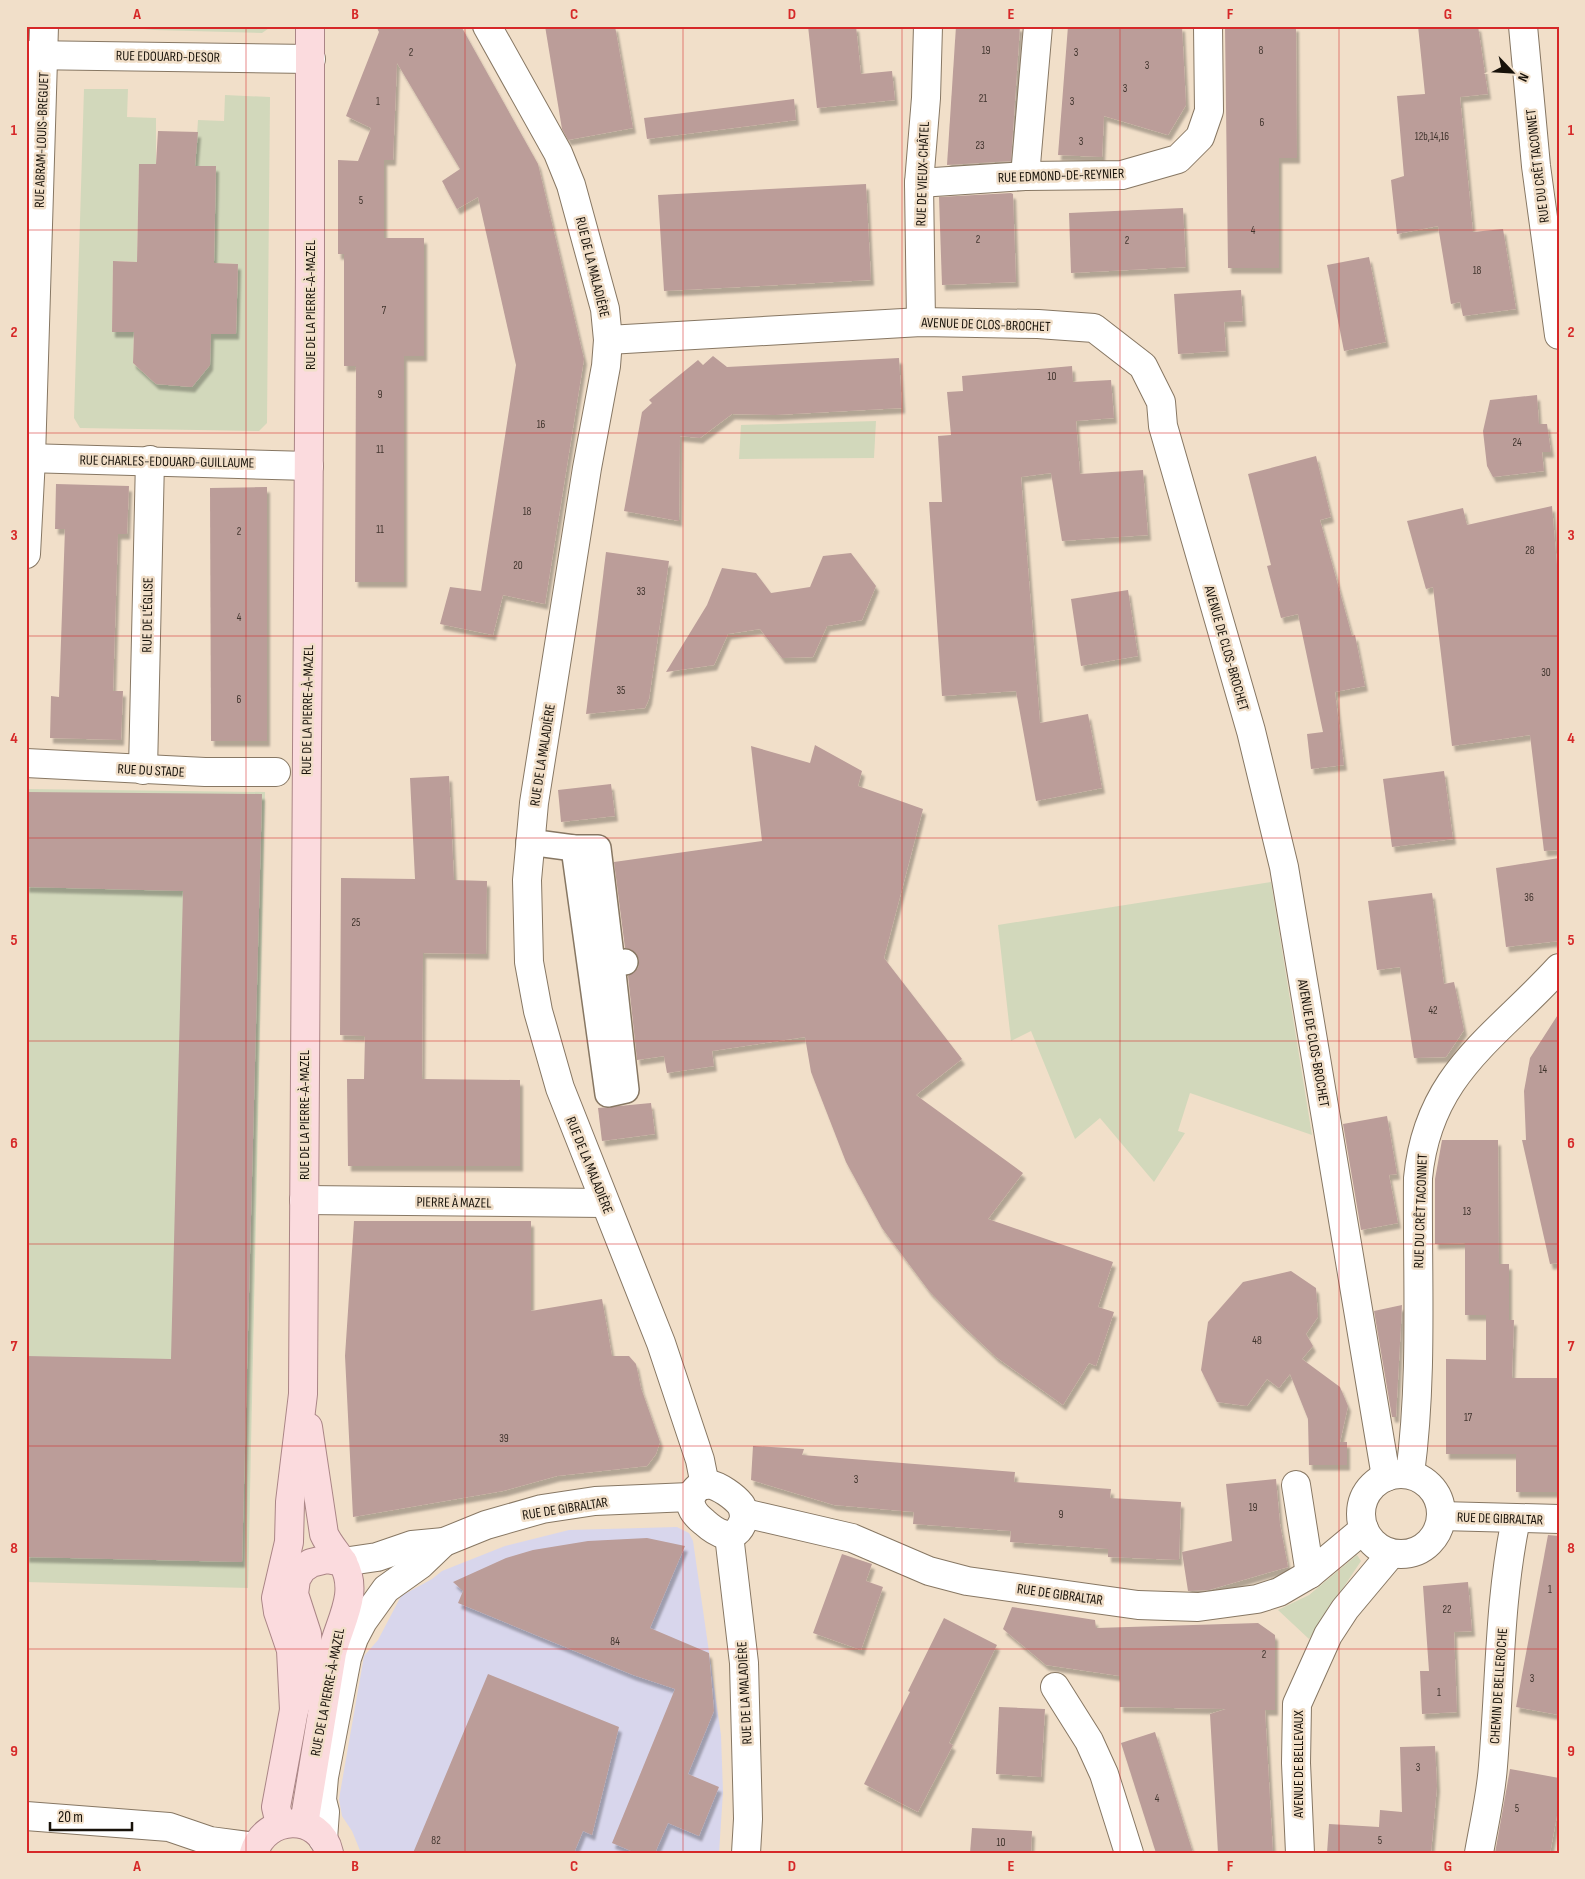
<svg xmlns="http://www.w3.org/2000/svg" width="1585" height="1879" font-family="'Sofia Sans Condensed',sans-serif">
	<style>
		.education { fill: #d8d6ec }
		.green { fill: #d2d8bb }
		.building { fill: #bb9d99; filter: url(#shadow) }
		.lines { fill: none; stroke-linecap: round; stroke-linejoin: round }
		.pedestrian-casing { stroke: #877763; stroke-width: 28 }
		.minor-casing { stroke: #877763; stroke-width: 30 }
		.tertiary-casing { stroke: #877763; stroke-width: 30 }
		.primary-casing { stroke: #aa8586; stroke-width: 30 }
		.pedestrian { stroke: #fff; stroke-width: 25 }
		.minor { stroke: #fff; stroke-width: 28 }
		.tertiary { stroke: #fff; stroke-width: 28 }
		.primary { stroke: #fbdbde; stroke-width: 28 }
		.grid { fill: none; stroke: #d62828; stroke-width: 1; stroke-opacity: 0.55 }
		.labels { text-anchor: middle; stroke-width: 5; stroke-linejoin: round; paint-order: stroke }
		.number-label { font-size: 11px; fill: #41352e }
		.street-label { font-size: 14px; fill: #18120a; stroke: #f1dfc9 }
		.neatline { fill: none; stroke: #d62828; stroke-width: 2 }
		.grid-label { font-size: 16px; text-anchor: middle; font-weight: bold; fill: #d62828 }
	</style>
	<defs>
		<filter id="shadow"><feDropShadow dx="3" dy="5.5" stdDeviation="1" flood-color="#0004"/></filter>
	</defs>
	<rect width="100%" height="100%" fill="#f1dfc9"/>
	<polygon class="education" points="677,1527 689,1533 693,1541 721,1735 723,1792 719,1853 361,1853 352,1831 342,1816 339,1799 364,1656 378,1640 401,1596 432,1579 442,1571 505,1546 569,1530"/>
	<g class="green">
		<polygon points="113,26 272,26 262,33 154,30"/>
		<polygon points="84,89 128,89 127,117 156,118 156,164 139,165 137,262 113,261 112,331 134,332 133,363 156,384 192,387 211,334 236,334 238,264 214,263 216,166 195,166 198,120 224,121 225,95 270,97 267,423 259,431 80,428 74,418"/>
		<polygon points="876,421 874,458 739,459 741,425"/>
		<polygon points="26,789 265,792 248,1588 26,1582"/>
		<polygon points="1271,882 1312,1135 1190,1093 1178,1131 1185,1133 1154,1182 1100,1118 1075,1139 1031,1031 1011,1041 998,925"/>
		<polygon points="1357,1555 1361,1561 1309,1639 1278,1610 1309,1595"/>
	</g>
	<g class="building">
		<polygon points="376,26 461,26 538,164 584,359 545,604 503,595 493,635 440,624 450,587 481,591 516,365 478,197 457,209 442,181 460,169 397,63 393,160 384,160 384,238 424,238 424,356 404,356 404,582 355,582 356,366 344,366 344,254 338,254 338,160 358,161 371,128 346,116 379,32"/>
		<polygon points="545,26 615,26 633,128 568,140 562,129"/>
		<polygon points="808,26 856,26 861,74 892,71 895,100 817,108"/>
		<polygon points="956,26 1020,26 1011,161 947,165"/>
		<polygon points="1068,26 1182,26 1186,105 1168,135 1104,116 1102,157 1058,155"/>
		<polygon points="1225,26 1296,26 1297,158 1279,158 1279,268 1228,268"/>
		<polygon points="1418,26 1478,26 1488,94 1460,97 1473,232 1503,229 1516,309 1463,316 1460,302 1451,304 1438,226 1397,234 1391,180 1404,176 1397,96 1425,94"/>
		<polygon points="794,99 796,120 647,139 644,118"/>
		<polygon points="158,131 198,132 195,166 216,166 214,263 238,264 236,334 211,334 210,365 192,387 156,384 133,363 134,332 112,332 113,261 137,262 139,164 156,164"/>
		<polygon points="866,184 871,280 664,291 658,195"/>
		<polygon points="1011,193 1013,194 1016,282 942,285 939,197"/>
		<polygon points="1183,208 1186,267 1071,273 1069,213"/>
		<polygon points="1369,257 1386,342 1344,351 1327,265"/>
		<polygon points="1241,290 1243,321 1224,322 1226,351 1178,354 1174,294"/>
		<polygon points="713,356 727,367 899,358 902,408 775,415 732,414 700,438 680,436 679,521 624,511 642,412 652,403 649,400 698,360 703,365"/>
		<polygon points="1072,366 1073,382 1111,380 1114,418 1076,421 1080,474 1143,470 1148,535 1062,541 1051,473 1021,477 1040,723 1088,714 1102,788 1036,801 1016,691 942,696 929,502 942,502 938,436 951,435 947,392 963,391 962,376"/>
		<polygon points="1537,395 1539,424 1547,424 1551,452 1542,452 1544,471 1493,477 1487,466 1483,431 1490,400"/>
		<polygon points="1316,456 1331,517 1320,520 1352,636 1355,635 1365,686 1335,692 1344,765 1311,769 1307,734 1323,732 1298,614 1281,618 1267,566 1271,565 1248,474"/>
		<polygon points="56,484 129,486 127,534 118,534 113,691 123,691 121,740 50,738 51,696 59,697 65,529 55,529"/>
		<polygon points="267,487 267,741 211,741 210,488"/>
		<polygon points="1552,506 1559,589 1559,850 1544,851 1530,735 1452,746 1433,587 1426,589 1407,521 1463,508 1467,525"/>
		<polygon points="606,552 669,561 649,699 645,708 586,714"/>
		<polygon points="851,553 876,586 862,620 827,626 813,657 782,658 760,629 728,634 714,665 666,672 707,605 722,568 756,573 771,593 810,587 823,556"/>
		<polygon points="1128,590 1138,656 1081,666 1071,599"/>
		<polygon points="815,745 862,771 858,786 923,809 884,958 962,1059 916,1095 1023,1173 988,1219 1113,1262 1098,1307 1114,1312 1096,1366 1089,1363 1063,1405 996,1357 961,1324 929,1291 882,1228 846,1162 811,1072 805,1037 712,1051 714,1066 667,1073 664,1056 637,1060 628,976 638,968 639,960 636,953 625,948 614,862 762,841 751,746 810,763"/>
		<polygon points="1444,771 1453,839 1392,847 1383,779"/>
		<polygon points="449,776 454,880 487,881 486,954 423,953 422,1079 520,1080 520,1166 348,1166 347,1079 364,1079 365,1036 340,1035 341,878 415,879 410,778"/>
		<polygon points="611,784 615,816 561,822 558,790"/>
		<polygon points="26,792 262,794 242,1562 26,1557 26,1356 171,1359 183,891 26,887"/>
		<polygon points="1559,858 1559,941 1506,947 1496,868"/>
		<polygon points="1432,893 1444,984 1454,982 1464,1030 1446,1057 1414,1058 1400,967 1377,970 1368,901"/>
		<polygon points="1559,1013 1559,1263 1550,1264 1522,1140 1526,1140 1524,1091 1530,1058"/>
		<polygon points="651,1103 655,1134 602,1141 598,1108"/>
		<polygon points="1387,1116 1397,1174 1389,1175 1398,1223 1361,1230 1343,1124"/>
		<polygon points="1442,1140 1498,1140 1499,1264 1509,1264 1509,1320 1514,1320 1512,1378 1559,1378 1559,1492 1516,1492 1516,1454 1446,1454 1446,1359 1486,1360 1486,1315 1465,1315 1465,1243 1435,1244 1435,1179"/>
		<polygon points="354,1221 531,1221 531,1311 602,1299 612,1356 629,1356 636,1364 641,1388 660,1442 656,1454 647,1466 557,1476 503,1491 353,1517 345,1356"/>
		<polygon points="1291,1271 1316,1288 1318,1317 1306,1334 1313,1346 1302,1359 1340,1387 1348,1406 1340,1442 1347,1442 1347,1465 1309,1465 1308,1419 1290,1374 1279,1388 1267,1379 1247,1406 1217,1402 1201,1370 1208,1322 1243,1282"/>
		<polygon points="1402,1305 1396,1417 1392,1417 1374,1311"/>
		<polygon points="753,1446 804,1449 802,1455 1015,1472 1014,1482 1111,1489 1110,1498 1181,1502 1179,1560 1108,1557 1108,1549 1010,1542 1011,1531 913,1524 914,1512 834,1505 751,1480"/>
		<polygon points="1276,1479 1280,1524 1288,1567 1209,1590 1188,1591 1182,1552 1232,1541 1226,1484"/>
		<polygon points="1548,1535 1559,1536 1559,1715 1516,1707"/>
		<polygon points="647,1538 685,1546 650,1628 709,1653 714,1711 688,1774 719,1787 699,1836 668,1823 655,1853 636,1853 612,1843 675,1689 633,1675 458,1603 463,1591 453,1582 506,1558 533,1550 588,1541"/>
		<polygon points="842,1554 872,1564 866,1581 883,1587 861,1650 813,1633"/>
		<polygon points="1468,1582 1472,1631 1454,1632 1457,1712 1422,1714 1420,1671 1429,1671 1423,1586"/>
		<polygon points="1012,1607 1095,1620 1096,1628 1258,1623 1275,1635 1275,1710 1265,1710 1273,1853 1218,1853 1210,1714 1226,1709 1120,1707 1120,1676 1046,1665 1003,1629"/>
		<polygon points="944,1618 997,1645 949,1743 953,1745 918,1812 864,1784 910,1692 908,1691"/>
		<polygon points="488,1674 619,1727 592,1835 583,1831 574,1853 413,1853"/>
		<polygon points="999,1707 1045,1709 1041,1777 996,1774"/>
		<polygon points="1155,1732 1193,1853 1156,1853 1121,1743"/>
		<polygon points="1435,1746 1437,1786 1431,1853 1327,1853 1329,1824 1379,1827 1380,1810 1402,1812 1400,1747"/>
		<polygon points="1510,1769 1559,1778 1559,1805 1550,1853 1495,1853"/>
		<polygon points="972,1828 1032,1831 1031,1853 970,1853"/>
	</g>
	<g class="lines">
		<defs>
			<g id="pedestrian">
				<polyline points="529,842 574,848 598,848 612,964 625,962"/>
				<polyline points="574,848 608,1094 626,1090 612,964"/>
			</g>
			<g id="minor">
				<polyline points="1523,26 1536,166 1559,335"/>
				<polyline points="27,55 311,59"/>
				<polyline points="1025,176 1038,26"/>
				<polyline points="919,183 1025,176 1122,175 1178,159 1200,137 1209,111 1208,26"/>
				<polyline points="921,322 919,183 926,98 928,26"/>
				<polyline points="608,340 921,322 1038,324 1094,328 1143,366 1161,402 1163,426 1251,731 1284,867 1386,1477"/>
				<polyline points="26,458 309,466"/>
				<polyline points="26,554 31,458 44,26"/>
				<polyline points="26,763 205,772 276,772"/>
				<polyline points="143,770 150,460"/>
				<polyline points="304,1200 604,1203"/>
				<path d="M 1410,1474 C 1423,1377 1417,1277 1418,1178 C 1428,1074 1494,1039 1559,968"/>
				<polyline points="1296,1485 1310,1574"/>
				<polyline points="1055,1687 1089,1741 1104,1774 1129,1853"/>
				<polyline points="26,1816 169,1827 210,1841 256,1847"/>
				<polyline points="1300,1853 1296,1763 1297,1704 1328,1635 1345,1609 1391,1554"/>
				<path d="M 1479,1853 C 1484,1824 1491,1795 1493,1766 C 1500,1683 1499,1600 1516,1519"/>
			</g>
			<g id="tertiary">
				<polyline points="487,26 558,153 571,185 605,309 608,340 606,366 587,468 534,803 527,880 529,962 538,1011 560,1088 661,1343 700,1460 705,1485"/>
				<circle cx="1401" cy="1514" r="40"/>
				<path d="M 709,1484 C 719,1486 734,1496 741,1505 C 744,1511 745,1518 742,1524 C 733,1544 715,1532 704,1522 C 690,1511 684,1498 701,1485 Z"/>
				<polyline points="744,1513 852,1538 929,1571 967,1581 1138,1605 1198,1607 1257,1599 1279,1592 1310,1574 1364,1529"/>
				<polyline points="1441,1516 1559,1519"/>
				<polyline points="729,1535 744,1663 748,1819 746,1853"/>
				<polyline points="343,1562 377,1557 412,1545 444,1542 486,1525 542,1509 595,1501 690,1497"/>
				<polyline points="323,1839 325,1812 322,1800 324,1777 347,1658 354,1638 363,1621 386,1589 421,1564 444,1542"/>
			</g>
			<g id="primary">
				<polyline points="294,1710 291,1650 278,1612 276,1598 289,1542 290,1502 303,1394 310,269 310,26"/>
				<polyline points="280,1824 276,1807 294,1710 309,1665 307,1634 294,1594 296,1579 302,1569 311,1563 327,1559 343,1562"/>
				<path d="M 304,1824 L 332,1653 C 339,1622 360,1594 343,1563 C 337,1553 329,1545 324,1534 L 308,1427"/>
				<path d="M 254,1853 C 265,1815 320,1812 329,1853"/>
			</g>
		</defs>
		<use href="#pedestrian" class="pedestrian-casing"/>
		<use href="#minor" class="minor-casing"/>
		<use href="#tertiary" class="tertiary-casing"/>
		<use href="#primary" class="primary-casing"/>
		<use href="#pedestrian" class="pedestrian"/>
		<use href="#minor" class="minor"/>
		<use href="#tertiary" class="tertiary"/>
		<use href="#primary" class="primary"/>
	</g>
	<path class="grid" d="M 246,26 L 246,1853M 465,26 L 465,1853M 683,26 L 683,1853M 902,26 L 902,1853M 1120,26 L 1120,1853M 1339,26 L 1339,1853M 26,230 L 1559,230M 26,433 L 1559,433M 26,636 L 1559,636M 26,838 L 1559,838M 26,1041 L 1559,1041M 26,1244 L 1559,1244M 26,1446 L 1559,1446M 26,1649 L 1559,1649"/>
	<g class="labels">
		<g class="number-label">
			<text x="986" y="54">19</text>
			<text x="1261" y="54">8</text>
			<text x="411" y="56">2</text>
			<text x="1076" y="56">3</text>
			<text x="1147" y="69">3</text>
			<text x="1125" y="92">3</text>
			<text x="983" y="102">21</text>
			<text x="378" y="105">1</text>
			<text x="1072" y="105">3</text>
			<text x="1262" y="126">6</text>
			<text x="1432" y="140">12b,14,16</text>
			<text x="1081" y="145">3</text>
			<text x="980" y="149">23</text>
			<text x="361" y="204">5</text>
			<text x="1253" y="234">4</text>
			<text x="978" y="243">2</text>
			<text x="1127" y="244">2</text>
			<text x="1477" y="274">18</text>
			<text x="384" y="314">7</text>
			<text x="1052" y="380">10</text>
			<text x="380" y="398">9</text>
			<text x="541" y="428">16</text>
			<text x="1517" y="446">24</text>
			<text x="380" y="453">11</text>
			<text x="527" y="515">18</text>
			<text x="380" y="533">11</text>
			<text x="239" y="535">2</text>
			<text x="1530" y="554">28</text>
			<text x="518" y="569">20</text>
			<text x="641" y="595">33</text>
			<text x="239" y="621">4</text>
			<text x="1546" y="676">30</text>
			<text x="621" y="694">35</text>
			<text x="239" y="703">6</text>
			<text x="1529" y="901">36</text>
			<text x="356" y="926">25</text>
			<text x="1433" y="1014">42</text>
			<text x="1543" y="1073">14</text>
			<text x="1467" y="1215">13</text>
			<text x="1257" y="1344">48</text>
			<text x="1468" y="1421">17</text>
			<text x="504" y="1442">39</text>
			<text x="856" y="1483">3</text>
			<text x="1253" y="1511">19</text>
			<text x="1061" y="1518">9</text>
			<text x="1550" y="1593">1</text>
			<text x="1447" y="1613">22</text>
			<text x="615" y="1645">84</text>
			<text x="1264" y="1658">2</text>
			<text x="1532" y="1682">3</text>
			<text x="1439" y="1696">1</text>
			<text x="1418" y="1771">3</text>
			<text x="1157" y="1802">4</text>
			<text x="1517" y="1812">5</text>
			<text x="436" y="1844">82</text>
			<text x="1380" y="1844">5</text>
			<text x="1001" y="1846">10</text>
		</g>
		<g class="street-label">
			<text transform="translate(168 56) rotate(1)" y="5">RUE EDOUARD-DESOR</text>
			<text transform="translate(41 140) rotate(-88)" y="5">RUE ABRAM-LOUIS-BREGUET</text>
			<text transform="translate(1537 166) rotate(-97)" y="5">RUE DU CRÊT TACONNET</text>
			<text transform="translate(922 174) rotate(-88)" y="5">RUE DE VIEUX-CHÂTEL</text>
			<text transform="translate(1061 175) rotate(-2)" y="5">RUE EDMOND-DE-REYNIER</text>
			<text transform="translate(593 267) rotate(76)" y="5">RUE DE LA MALADIÈRE</text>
			<text transform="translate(310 305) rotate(-90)" y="5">RUE DE LA PIERRE-À-MAZEL</text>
			<text transform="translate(986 324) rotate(2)" y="5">AVENUE DE CLOS-BROCHET</text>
			<text transform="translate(167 461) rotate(1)" y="5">RUE CHARLES-EDOUARD-GUILLAUME</text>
			<text transform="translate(147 615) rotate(-89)" y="5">RUE DE L'ÉGLISE</text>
			<text transform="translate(1227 648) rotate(74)" y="5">AVENUE DE CLOS-BROCHET</text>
			<text transform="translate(307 710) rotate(-89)" y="5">RUE DE LA PIERRE-À-MAZEL</text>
			<text transform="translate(542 755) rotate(-81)" y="5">RUE DE LA MALADIÈRE</text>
			<text transform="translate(151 770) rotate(3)" y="5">RUE DU STADE</text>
			<text transform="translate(1314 1043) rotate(80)" y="5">AVENUE DE CLOS-BROCHET</text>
			<text transform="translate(304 1115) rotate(-90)" y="5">RUE DE LA PIERRE-À-MAZEL</text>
			<text transform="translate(590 1165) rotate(68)" y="5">RUE DE LA MALADIÈRE</text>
			<text transform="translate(454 1202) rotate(1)" y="5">PIERRE À MAZEL</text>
			<text transform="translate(1420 1211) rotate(-88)" y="5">RUE DU CRÊT TACONNET</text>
			<text transform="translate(565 1508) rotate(-9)" y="5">RUE DE GIBRALTAR</text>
			<text transform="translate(1500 1518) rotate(2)" y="5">RUE DE GIBRALTAR</text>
			<text transform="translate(1060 1594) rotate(8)" y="5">RUE DE GIBRALTAR</text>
			<text transform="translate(1498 1686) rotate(-86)" y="5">CHEMIN DE BELLEROCHE</text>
			<text transform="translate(327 1692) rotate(-79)" y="5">RUE DE LA PIERRE-À-MAZEL</text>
			<text transform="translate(744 1693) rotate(-93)" y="5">RUE DE LA MALADIÈRE</text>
			<text transform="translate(1298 1764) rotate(-90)" y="5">AVENUE DE BELLEVAUX</text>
		</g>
	</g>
	<rect width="1585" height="1879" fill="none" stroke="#f1dfc9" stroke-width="55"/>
	<g transform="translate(1512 72) rotate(115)" stroke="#f1dfc9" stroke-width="4" paint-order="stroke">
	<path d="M0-4L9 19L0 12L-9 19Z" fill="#18120a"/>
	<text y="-8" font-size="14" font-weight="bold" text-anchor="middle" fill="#18120a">N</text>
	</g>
	<path d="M50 1822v8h82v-8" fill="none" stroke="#18120a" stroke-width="2.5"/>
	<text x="58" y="1822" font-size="15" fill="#18120a" stroke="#f1dfc9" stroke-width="4" paint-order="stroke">20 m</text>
	<rect x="28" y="28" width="1530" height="1824" class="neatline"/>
	<g class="grid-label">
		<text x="137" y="19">A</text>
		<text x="355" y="19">B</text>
		<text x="574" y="19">C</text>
		<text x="792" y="19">D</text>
		<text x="1011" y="19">E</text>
		<text x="1230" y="19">F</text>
		<text x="1448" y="19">G</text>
		<text x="14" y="135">1</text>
		<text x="1571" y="135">1</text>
		<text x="14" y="337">2</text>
		<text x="1571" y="337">2</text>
		<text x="14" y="540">3</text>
		<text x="1571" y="540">3</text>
		<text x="14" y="743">4</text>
		<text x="1571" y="743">4</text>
		<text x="14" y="945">5</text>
		<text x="1571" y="945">5</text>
		<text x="14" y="1148">6</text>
		<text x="1571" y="1148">6</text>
		<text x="14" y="1351">7</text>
		<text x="1571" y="1351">7</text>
		<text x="14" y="1553">8</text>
		<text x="1571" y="1553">8</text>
		<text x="14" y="1756">9</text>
		<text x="1571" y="1756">9</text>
		<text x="137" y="1871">A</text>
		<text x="355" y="1871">B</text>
		<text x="574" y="1871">C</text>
		<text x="792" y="1871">D</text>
		<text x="1011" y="1871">E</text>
		<text x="1230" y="1871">F</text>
		<text x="1448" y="1871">G</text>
	</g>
</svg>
